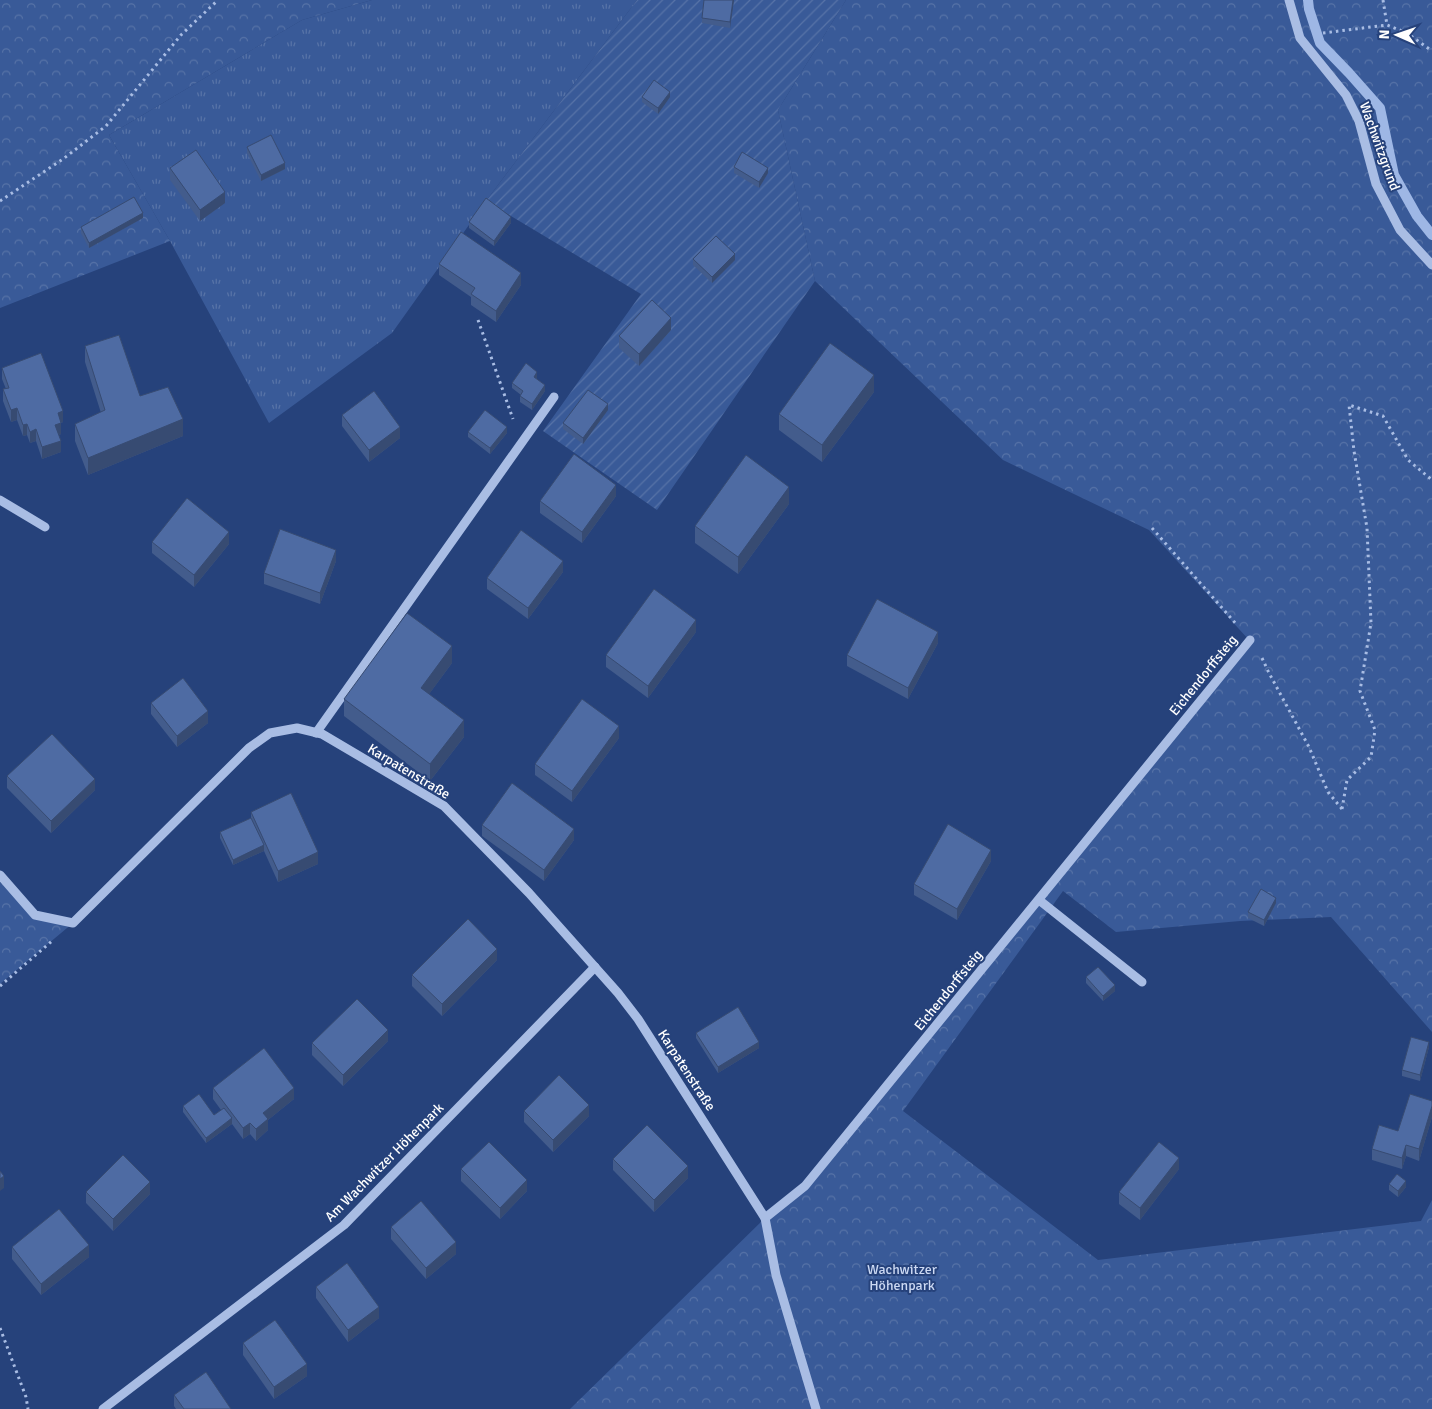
<svg xmlns="http://www.w3.org/2000/svg" width="1432" height="1409" font-family="Signika,sans-serif">
	<style>
		.grass { fill: url(#grass-tufts) }
		.forest { fill: url(#forest-crowns) }
		.garden { fill: url(#garden-furrows) }
		.lines { fill: none; stroke-linecap: round; stroke-linejoin: round }
		.stream { stroke: #9eb7e5; stroke-width: 10 }
		.path { stroke: #a9bde4; stroke-width: 3; stroke-dasharray: 2.5 4; stroke-linecap: butt }
		.minor { stroke: #a9bde4; stroke-width: 9 }
		.wall { fill: #435c8c }
		.shaded-wall { fill: #374b72 }
		.building { fill: #4e6ba3; stroke: #374b72 }
		.labels { text-anchor: middle; stroke-width: 4; stroke-linejoin: round; paint-order: stroke }
		.street-label { font-size: 14px; fill: #fff; stroke: #26427b }
		.park-label { font-size: 14px; fill: #ccd9f3; stroke: #26427b }
	</style>
	<defs>
		<pattern id="grass-tufts" width="24" height="20" patternUnits="userSpaceOnUse" patternTransform="scale(1.25)"><rect width="24" height="20" fill="#395a98"/><path d="M3 7l-1-3M5 7V3M7 7l1-3M15 17l-1-3M17 17v-4M19 17l1-3" fill="none" stroke="#5773a7"/></pattern>
		<pattern id="forest-crowns" width="20" height="18" patternUnits="userSpaceOnUse" patternTransform="scale(1.25)"><rect width="20" height="18" fill="#395a98"/><path d="M2 6a3 3 0 1 1 6 0M12 15a3 3 0 1 1 6 0" fill="none" stroke="#5773a7"/></pattern>
		<pattern id="garden-furrows" width="10" height="10" patternUnits="userSpaceOnUse" patternTransform="scale(1.25)"><rect width="10" height="10" fill="#395a98"/><path d="M-1 1l2-2M0 10L10 0M9 11l2-2" fill="none" stroke="#5773a7"/></pattern>
	</defs>
	<rect width="100%" height="100%" fill="#26427b"/>
	<polygon class="grass" points="372,0 637,0 486,201 392,333 269,423 170,241 109,135 302,20"/>
	<g class="forest">
		<polygon points="0,0 372,0 302,20 109,135 170,241 0,308"/>
		<polygon points="846,0 1432,0 1432,1032 1331,917 1240,921 1116,932 1063,891 903,1111 1098,1260 1421,1221 1432,1200 1432,1409 570,1409 765,1218 805,1186 1249,640 1149,530 1003,460 815,281 778,110"/>
		<polygon points="0,882 35,915 73,923 0,984"/>
	</g>
	<polygon class="garden" points="637,0 846,0 778,110 815,281 657,510 543,431 641,294 486,201"/>
	<g class="lines">
		<polyline class="stream" points="1308,0 1309,9 1320,43 1349,73 1380,108 1394,175 1417,216 1432,235"/>
		<g class="path">
			<polyline points="1383,0 1387,25"/>
			<polyline points="1323,33 1387,25 1407,33 1432,51"/>
			<polyline points="0,201 63,159 106,126 181,35 218,0"/>
			<polyline points="478,320 513,419"/>
			<polyline points="1152,528 1237,625"/>
			<polyline points="1262,658 1269,673 1309,747 1328,792 1342,809"/>
			<polyline points="1342,809 1347,780 1371,757 1375,730 1360,691 1371,623 1367,528 1354,451 1349,405 1383,416 1408,460 1432,480"/>
			<polyline points="0,986 52,941"/>
			<polyline points="0,1328 26,1397 28,1409"/>
		</g>
		<g class="minor">
			<polyline points="1289,0 1300,38 1346,95 1359,121 1376,184 1400,230 1432,265"/>
			<polyline points="0,500 45,527"/>
			<polyline points="316,733 554,397"/>
			<polyline points="0,875 35,915 73,923 249,748 270,733 297,728 322,734 444,806 529,893 618,993 638,1019 765,1218 776,1275 816,1409"/>
			<polyline points="1039,900 1142,982"/>
			<polyline points="765,1218 805,1186 1250,640"/>
			<polyline points="103,1409 344,1225 595,967"/>
		</g>
	</g>
	<g class="wall">
		<polygon points="704,0 734,0 730,28 702,23 702,18"/>
		<polygon points="642,97 670,97 658,114 642,102"/>
		<polygon points="247,147 285,169 261,181 247,153"/>
		<polygon points="734,167 768,173 759,188 734,173"/>
		<polygon points="170,168 225,203 200,221 170,180"/>
		<polygon points="143,218 89,248 81,233 81,227"/>
		<polygon points="469,222 511,223 494,246 469,228"/>
		<polygon points="693,259 735,260 712,283 693,265"/>
		<polygon points="439,264 521,285 496,322 471,305 471,297 439,275"/>
		<polygon points="671,330 639,366 619,348 619,336"/>
		<polygon points="85,346 140,396 183,436 88,475 75,441 75,424 101,413 85,362"/>
		<polygon points="2,368 63,422 61,423 61,434 59,435 61,452 42,459 36,441 30,443 27,435 23,436 17,420 11,422 3,401 3,389 6,389 2,379"/>
		<polygon points="537,378 537,379 545,391 532,410 520,402 520,396 521,395 512,388 512,383"/>
		<polygon points="874,392 822,462 779,430 779,414"/>
		<polygon points="608,410 583,444 563,429 563,423"/>
		<polygon points="342,415 400,438 369,462 342,426"/>
		<polygon points="468,432 507,433 490,454 468,437"/>
		<polygon points="616,496 582,543 540,513 540,501"/>
		<polygon points="789,504 738,574 695,543 695,526"/>
		<polygon points="152,542 229,544 194,587 152,553"/>
		<polygon points="336,561 320,604 264,584 264,573"/>
		<polygon points="563,572 528,619 487,589 487,578"/>
		<polygon points="696,632 648,698 606,667 606,655"/>
		<polygon points="938,643 908,699 847,666 847,655"/>
		<polygon points="452,663 429,694 464,737 430,781 344,716 344,699"/>
		<polygon points="151,703 208,723 177,747 151,714"/>
		<polygon points="619,738 572,802 535,775 535,764"/>
		<polygon points="7,776 95,790 51,833 7,788"/>
		<polygon points="251,812 318,864 278,882 264,851 233,865 220,838 220,832 251,818"/>
		<polygon points="482,825 574,840 544,881 482,836"/>
		<polygon points="991,861 957,920 914,895 914,884"/>
		<polygon points="1276,903 1264,926 1248,918 1248,912"/>
		<polygon points="497,960 442,1016 412,986 412,975"/>
		<polygon points="1086,977 1115,991 1103,1001 1086,983"/>
		<polygon points="696,1033 759,1048 718,1073 696,1038"/>
		<polygon points="388,1041 343,1086 312,1055 312,1043"/>
		<polygon points="1429,1047 1420,1081 1402,1076 1402,1070"/>
		<polygon points="213,1088 294,1099 268,1120 268,1130 256,1141 250,1134 243,1139 232,1124 206,1143 183,1112 183,1106 214,1115 221,1110 213,1099"/>
		<polygon points="1432,1101 1432,1117 1419,1161 1406,1156 1402,1169 1372,1160 1372,1149 1398,1131"/>
		<polygon points="524,1111 589,1116 553,1152 524,1122"/>
		<polygon points="613,1159 688,1178 654,1212 613,1170"/>
		<polygon points="461,1169 527,1191 500,1219 461,1181"/>
		<polygon points="1179,1169 1140,1220 1119,1204 1119,1192"/>
		<polygon points="1389,1184 1406,1187 1398,1197 1389,1190"/>
		<polygon points="86,1192 150,1194 113,1231 86,1203"/>
		<polygon points="391,1227 456,1254 426,1279 391,1239"/>
		<polygon points="12,1247 89,1257 41,1295 12,1259"/>
		<polygon points="316,1287 379,1318 348,1342 316,1298"/>
		<polygon points="243,1343 307,1376 274,1399 243,1355"/>
		<polygon points="174,1395 231,1409 176,1409 174,1406"/>
	</g>
	<g class="shaded-wall">
		<polygon points="733,0 734,0 730,28 730,22"/>
		<polygon points="670,92 670,97 658,114 658,108"/>
		<polygon points="285,163 285,169 261,181 261,175"/>
		<polygon points="768,168 768,173 759,188 759,182"/>
		<polygon points="225,192 225,203 200,221 200,210"/>
		<polygon points="143,213 143,218 89,248 89,243"/>
		<polygon points="511,217 511,223 494,246 494,241"/>
		<polygon points="735,254 735,260 712,283 712,277"/>
		<polygon points="521,273 521,285 496,322 496,311"/>
		<polygon points="671,318 671,330 639,366 639,354"/>
		<polygon points="537,372 537,378 534,382 534,377"/>
		<polygon points="874,375 874,392 822,462 822,445"/>
		<polygon points="545,385 545,391 532,410 532,404"/>
		<polygon points="608,404 608,410 583,444 583,438"/>
		<polygon points="17,408 17,420 11,422 11,410"/>
		<polygon points="63,411 63,422 58,424 58,413"/>
		<polygon points="183,419 183,436 88,475 88,458"/>
		<polygon points="61,423 61,434 55,437 55,425"/>
		<polygon points="27,424 27,435 23,436 23,425"/>
		<polygon points="400,427 400,438 369,462 369,450"/>
		<polygon points="507,427 507,433 490,454 490,448"/>
		<polygon points="36,429 36,441 30,443 30,432"/>
		<polygon points="61,441 61,452 42,459 42,447"/>
		<polygon points="616,485 616,496 582,543 582,532"/>
		<polygon points="789,487 789,504 738,574 738,557"/>
		<polygon points="229,532 229,544 194,587 194,575"/>
		<polygon points="336,550 336,561 320,604 320,593"/>
		<polygon points="563,561 563,572 528,619 528,608"/>
		<polygon points="696,620 696,632 648,698 648,686"/>
		<polygon points="938,632 938,643 908,699 908,688"/>
		<polygon points="452,646 452,663 421,705 421,688"/>
		<polygon points="208,711 208,723 177,747 177,736"/>
		<polygon points="464,720 464,737 430,781 430,764"/>
		<polygon points="619,726 619,738 572,802 572,791"/>
		<polygon points="95,779 95,790 51,833 51,821"/>
		<polygon points="574,829 574,840 544,881 544,870"/>
		<polygon points="264,845 264,851 233,865 233,860"/>
		<polygon points="991,850 991,861 957,920 957,909"/>
		<polygon points="318,852 318,864 278,882 278,871"/>
		<polygon points="1276,898 1276,903 1264,926 1264,920"/>
		<polygon points="497,949 497,960 442,1016 442,1004"/>
		<polygon points="1115,985 1115,991 1103,1001 1103,996"/>
		<polygon points="388,1030 388,1041 343,1086 343,1075"/>
		<polygon points="759,1042 759,1048 718,1073 718,1067"/>
		<polygon points="1429,1042 1429,1047 1420,1081 1420,1075"/>
		<polygon points="294,1088 294,1099 268,1120 268,1130 256,1141 256,1129 263,1113"/>
		<polygon points="589,1105 589,1116 553,1152 553,1140"/>
		<polygon points="1432,1106 1432,1117 1419,1161 1419,1149"/>
		<polygon points="232,1118 232,1124 206,1143 206,1138"/>
		<polygon points="250,1123 250,1134 243,1139 243,1128"/>
		<polygon points="1406,1145 1406,1156 1402,1169 1402,1158"/>
		<polygon points="1179,1158 1179,1169 1140,1220 1140,1208"/>
		<polygon points="688,1166 688,1178 654,1212 654,1200"/>
		<polygon points="4,1176 4,1188 0,1191 0,1179"/>
		<polygon points="527,1180 527,1191 500,1219 500,1208"/>
		<polygon points="1406,1181 1406,1187 1398,1197 1398,1191"/>
		<polygon points="150,1182 150,1194 113,1231 113,1219"/>
		<polygon points="456,1242 456,1254 426,1279 426,1268"/>
		<polygon points="89,1245 89,1257 41,1295 41,1284"/>
		<polygon points="379,1307 379,1318 348,1342 348,1330"/>
		<polygon points="307,1364 307,1376 274,1399 274,1387"/>
	</g>
	<g class="building">
		<polygon points="704,0 733,0 730,22 702,18"/>
		<polygon points="654,80 670,92 658,108 642,97"/>
		<polygon points="271,135 285,163 261,175 247,147"/>
		<polygon points="196,150 225,192 200,210 170,168"/>
		<polygon points="742,152 768,168 759,182 734,167"/>
		<polygon points="134,197 143,213 89,243 81,227"/>
		<polygon points="486,198 511,217 494,241 469,222"/>
		<polygon points="461,232 521,273 496,311 471,294 475,288 439,264"/>
		<polygon points="716,236 735,254 712,277 693,259"/>
		<polygon points="652,300 671,318 639,354 619,336"/>
		<polygon points="119,335 140,396 168,387 183,419 88,458 75,424 105,410 85,346"/>
		<polygon points="830,343 874,375 822,445 779,414"/>
		<polygon points="41,353 63,411 58,413 61,423 55,425 61,441 42,447 36,429 30,432 27,424 23,425 17,408 11,410 3,389 9,388 2,368"/>
		<polygon points="526,363 537,372 534,377 545,385 532,404 520,396 523,391 512,383"/>
		<polygon points="588,390 608,404 583,438 563,423"/>
		<polygon points="374,391 400,427 369,450 342,415"/>
		<polygon points="485,410 507,427 490,448 468,432"/>
		<polygon points="574,454 616,485 582,532 540,501"/>
		<polygon points="746,455 789,487 738,557 695,526"/>
		<polygon points="187,498 229,532 194,575 152,542"/>
		<polygon points="280,529 336,550 320,593 264,573"/>
		<polygon points="521,530 563,561 528,608 487,578"/>
		<polygon points="654,589 696,620 648,686 606,655"/>
		<polygon points="877,599 938,632 908,688 847,655"/>
		<polygon points="407,613 452,646 421,688 464,720 430,764 344,699"/>
		<polygon points="183,678 208,711 177,736 151,703"/>
		<polygon points="582,699 619,726 572,791 535,764"/>
		<polygon points="52,734 95,779 51,821 7,776"/>
		<polygon points="512,783 574,829 544,870 482,825"/>
		<polygon points="291,793 318,852 278,871 251,812"/>
		<polygon points="251,818 264,845 233,860 220,832"/>
		<polygon points="948,824 991,850 957,909 914,884"/>
		<polygon points="1261,889 1276,898 1264,920 1248,912"/>
		<polygon points="468,919 497,949 442,1004 412,975"/>
		<polygon points="1098,967 1115,985 1103,996 1086,977"/>
		<polygon points="357,999 388,1030 343,1075 312,1043"/>
		<polygon points="738,1007 759,1042 718,1067 696,1033"/>
		<polygon points="1411,1037 1429,1042 1420,1075 1402,1070"/>
		<polygon points="264,1048 294,1088 263,1113 268,1119 256,1129 250,1123 243,1128 213,1088"/>
		<polygon points="559,1075 589,1105 553,1140 524,1111"/>
		<polygon points="199,1094 214,1115 224,1108 232,1118 206,1138 183,1106"/>
		<polygon points="1410,1094 1432,1101 1432,1106 1419,1149 1406,1145 1402,1158 1372,1149 1379,1125 1398,1131"/>
		<polygon points="647,1125 688,1166 654,1200 613,1159"/>
		<polygon points="489,1142 527,1180 500,1208 461,1169"/>
		<polygon points="1159,1142 1179,1158 1140,1208 1119,1192"/>
		<polygon points="123,1155 150,1182 113,1219 86,1192"/>
		<polygon points="0,1171 4,1176 0,1179"/>
		<polygon points="1397,1174 1406,1181 1398,1191 1389,1184"/>
		<polygon points="421,1201 456,1242 426,1268 391,1227"/>
		<polygon points="59,1209 89,1245 41,1284 12,1247"/>
		<polygon points="347,1263 379,1307 348,1330 316,1287"/>
		<polygon points="275,1320 307,1364 274,1387 243,1343"/>
		<polygon points="206,1372 231,1409 184,1409 174,1395"/>
	</g>
	<g class="labels">
		<g class="street-label">
			<text transform="translate(1380 146) rotate(70)" y="5">Wachwitzgrund</text>
			<text transform="translate(1203 675) rotate(-51)" y="5">Eichendorffsteig</text>
			<text transform="translate(409 771) rotate(31)" y="5">Karpatenstraße</text>
			<text transform="translate(948 990) rotate(-51)" y="5">Eichendorffsteig</text>
			<text transform="translate(687 1070) rotate(57)" y="5">Karpatenstraße</text>
			<text transform="translate(384 1162) rotate(-45)" y="5">Am Wachwitzer Höhenpark</text>
		</g>
		<g class="park-label">
			<text x="902" y="1274">Wachwitzer<tspan x="902" dy="16">Höhenpark</tspan></text>
		</g>
	</g>
	<g transform="translate(1397 35) rotate(272)" stroke="#26427b" stroke-width="4" paint-order="stroke">
	<path d="M0-4L9 19L0 12L-9 19Z" fill="#ffffff"/>
	<text y="-8" font-size="14" font-weight="bold" text-anchor="middle" fill="#ffffff">N</text>
	</g>
</svg>
